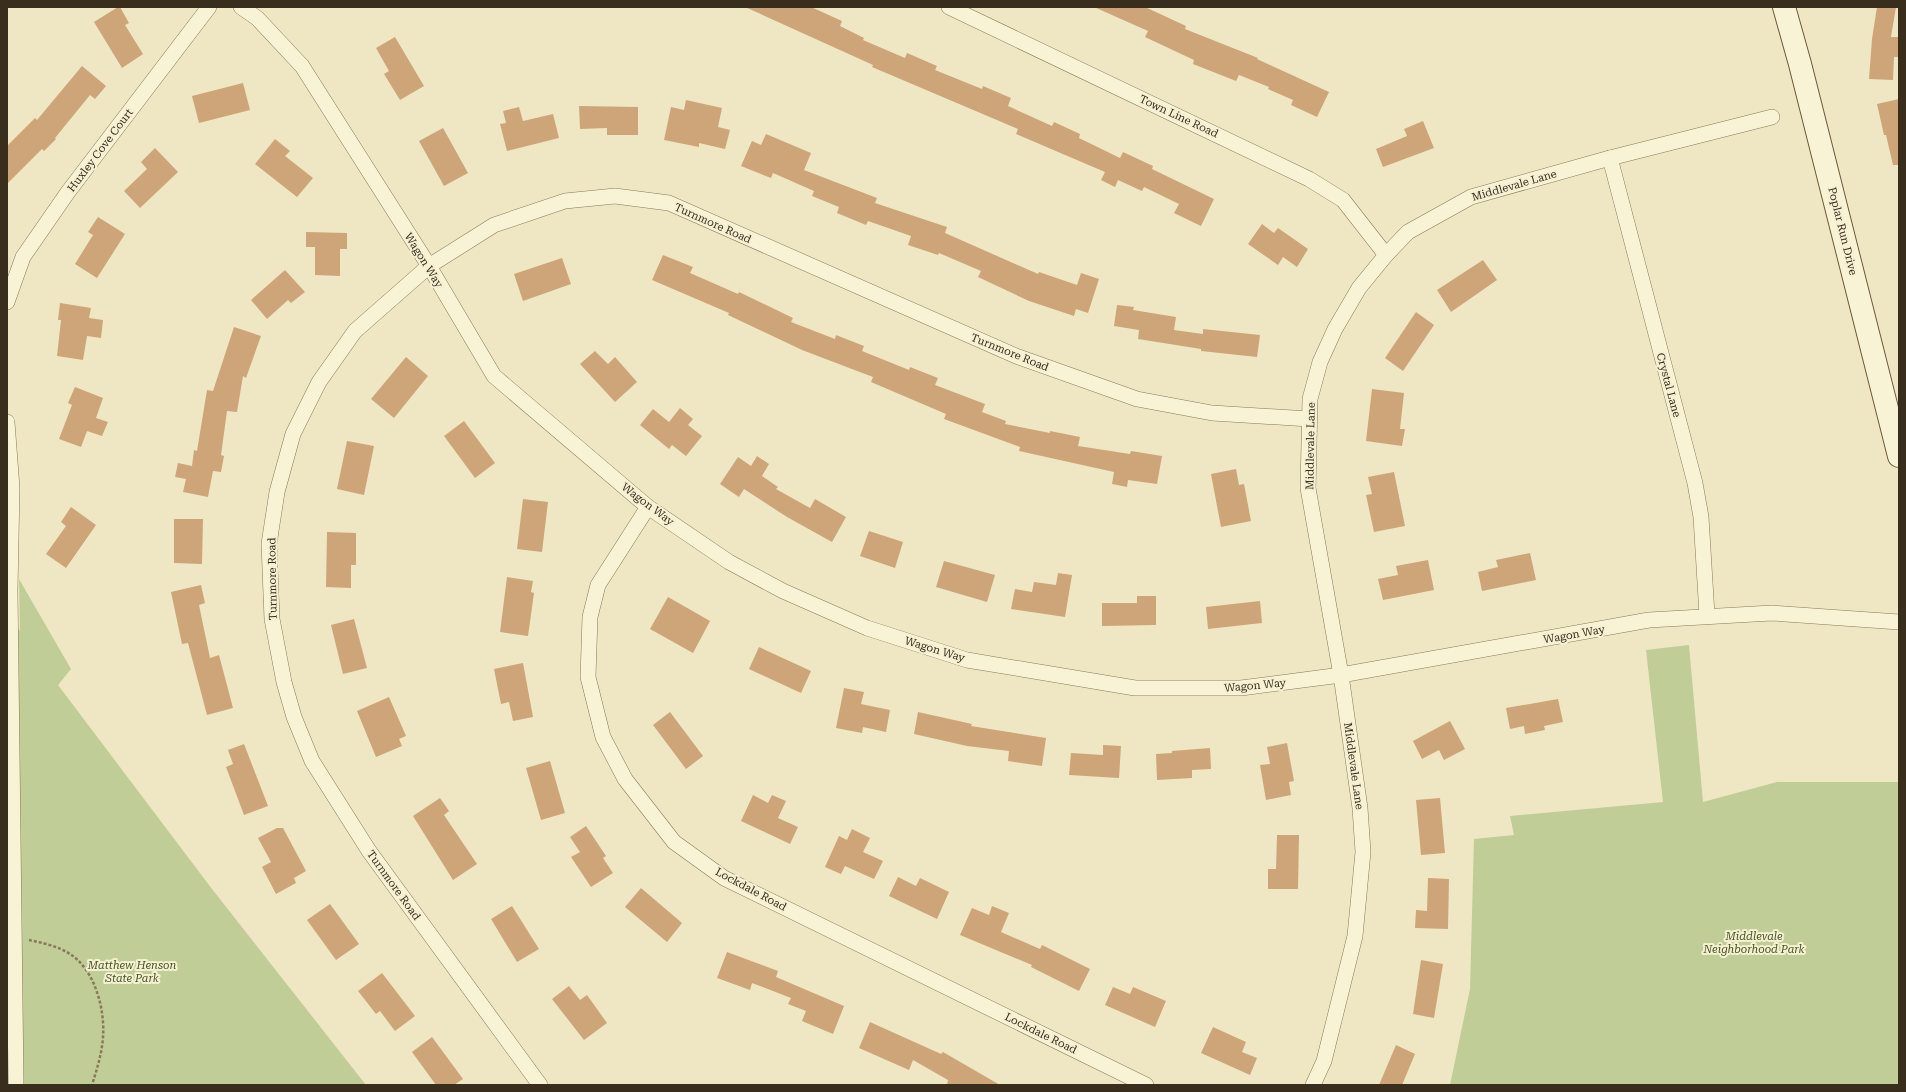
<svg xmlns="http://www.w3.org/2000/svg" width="1906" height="1092" font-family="'Roboto Serif',serif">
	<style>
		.green { fill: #c0cd96 }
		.building { fill: #cda578 }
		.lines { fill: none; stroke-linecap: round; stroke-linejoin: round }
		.street-casing { stroke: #897859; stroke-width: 16 }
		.secondary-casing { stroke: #6b593c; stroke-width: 24 }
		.path { stroke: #897859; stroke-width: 2.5; stroke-dasharray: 3 2; stroke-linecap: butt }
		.street { stroke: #f9f3d6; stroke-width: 15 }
		.secondary { stroke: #f9f3d6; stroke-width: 22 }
		.labels { text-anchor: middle; stroke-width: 4; stroke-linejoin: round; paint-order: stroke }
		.street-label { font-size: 11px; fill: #392e1e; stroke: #f6f0d2 }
		.park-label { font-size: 11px; font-style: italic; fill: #435524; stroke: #f6f0d2 }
	</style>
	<rect width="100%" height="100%" fill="#efe7c3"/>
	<g class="green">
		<polygon points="19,579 71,669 58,685 212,889 366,1085 21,1085 11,619 20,631"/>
		<polygon points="1689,645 1703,802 1777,782 1899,782 1899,1085 1450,1085 1470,989 1474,839 1514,835 1510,816 1663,802 1646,650"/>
	</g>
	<g class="building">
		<polygon points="118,7 120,7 129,23 125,25 143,54 122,68 94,22"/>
		<polygon points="745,7 811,7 842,21 840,26 864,38 863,40 905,58 907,53 937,66 935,70 982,89 983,86 1011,98 1008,106 1052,126 1054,122 1080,134 1079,138 1120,158 1123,152 1153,166 1152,169 1214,199 1201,226 1174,213 1179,204 1144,187 1142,191 1118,180 1115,187 1101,180 1105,172 1016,134 1018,129 872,67 873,65"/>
		<polygon points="1094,7 1145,7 1186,26 1185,29 1258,58 1257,59 1329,92 1317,117 1291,105 1293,100 1268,89 1269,87 1239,75 1236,81 1193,64 1194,60 1145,37 1148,31"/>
		<polygon points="1877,7 1896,7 1891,37 1899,37 1899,57 1894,57 1893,80 1869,79 1872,39"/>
		<polygon points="395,37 424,86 400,100 384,74 389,71 376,48"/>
		<polygon points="82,66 106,86 95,99 90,95 55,138 56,139 44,151 42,149 7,184 7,146 35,118 37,120"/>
		<polygon points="243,83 250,110 199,123 192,96"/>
		<polygon points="1899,99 1899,165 1893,165 1886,135 1884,135 1877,104"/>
		<polygon points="686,100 722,108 718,127 730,130 725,149 699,143 699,147 664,140 671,107 684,110"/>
		<polygon points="579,106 638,107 638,135 607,135 607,128 580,129"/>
		<polygon points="519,107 523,121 553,114 559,138 507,151 500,124 506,123 503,111"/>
		<polygon points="1423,121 1434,148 1383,167 1376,149 1407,136 1404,129"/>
		<polygon points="443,128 468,173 444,186 419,141"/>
		<polygon points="766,134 811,153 804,170 877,198 875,203 947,227 945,233 1038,274 1039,272 1077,285 1081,273 1099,279 1088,313 1076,309 1074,316 1029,301 978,277 981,271 939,253 938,255 908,245 911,236 868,221 866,225 837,213 839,207 812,196 814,191 773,173 771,178 741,166 752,141 761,145"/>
		<polygon points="275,139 290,151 285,156 313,178 297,197 255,164"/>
		<polygon points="155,148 178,172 140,208 124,191 147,169 141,162"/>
		<polygon points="98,217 125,234 97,278 75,264 93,235 88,232"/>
		<polygon points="1262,224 1274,233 1278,228 1308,249 1297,267 1283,257 1278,265 1248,244"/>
		<polygon points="306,232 347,233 347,249 340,249 340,276 315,275 315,247 306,247"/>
		<polygon points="663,255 693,267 690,273 738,294 739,292 793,318 791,322 835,339 836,335 864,346 862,351 909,370 910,367 938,378 935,385 985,404 982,412 1006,421 1005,424 1050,433 1050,431 1080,437 1078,446 1130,454 1131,451 1162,456 1157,484 1128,480 1127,487 1112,484 1114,472 1019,451 1020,447 944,419 946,414 871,382 873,377 802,350 728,315 729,313 652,280"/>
		<polygon points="562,258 571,284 523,301 514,274"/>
		<polygon points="1483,260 1497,280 1451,312 1437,290"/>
		<polygon points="285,270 305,292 291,303 288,300 267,319 251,300"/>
		<polygon points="60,303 91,308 89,318 103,320 101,338 87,336 83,360 57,356 61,320 58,320"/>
		<polygon points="1117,305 1134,307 1133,310 1176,317 1174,330 1203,334 1203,329 1260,335 1257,357 1201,351 1201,349 1138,339 1139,330 1114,326"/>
		<polygon points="1416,312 1434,325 1403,371 1385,358"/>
		<polygon points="234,327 261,336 246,378 243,376 237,412 227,411 221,455 224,456 221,472 213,471 208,497 183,492 186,479 175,477 178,463 192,466 194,450 197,451 207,390 213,391"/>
		<polygon points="595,351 608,364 615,357 637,382 615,402 580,364"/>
		<polygon points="406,357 428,376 394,418 371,399"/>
		<polygon points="75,387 103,398 96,418 108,422 102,436 87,431 81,447 59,439 72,405 68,403"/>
		<polygon points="1372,389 1404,393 1400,429 1405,429 1402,446 1366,441"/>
		<polygon points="680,408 693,419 688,425 702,436 686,456 672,445 669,449 640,425 653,409 669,422"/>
		<polygon points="464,421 495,463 475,478 444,436"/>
		<polygon points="347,441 374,446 364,495 337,489"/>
		<polygon points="757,456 769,464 762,476 778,487 776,489 810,508 815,499 846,517 832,542 787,517 744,489 739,497 720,484 738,457 751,466"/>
		<polygon points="1236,469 1239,485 1244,484 1251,521 1221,527 1211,474"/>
		<polygon points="1394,472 1405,526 1374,532 1366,495 1372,494 1368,477"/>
		<polygon points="523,499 548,502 542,552 517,549"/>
		<polygon points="71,507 96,525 66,568 46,554 66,526 61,522"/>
		<polygon points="174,519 203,519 202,564 174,563"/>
		<polygon points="869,531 903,542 895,568 860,556"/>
		<polygon points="327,532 356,533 356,565 351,565 351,588 326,587"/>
		<polygon points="1530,553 1536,580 1482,591 1478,572 1498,567 1496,560"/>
		<polygon points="1428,560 1434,590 1383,600 1378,579 1398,575 1396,566"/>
		<polygon points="944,561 995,575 987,602 936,587"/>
		<polygon points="1058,573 1072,575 1065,617 1011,609 1015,589 1032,592 1034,582 1056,585"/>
		<polygon points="507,577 533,581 531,592 534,593 528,636 500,632"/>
		<polygon points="201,585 205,603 199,605 210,658 219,655 233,708 207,715 188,643 182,644 171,592"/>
		<polygon points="1137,596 1156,596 1156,625 1102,626 1102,603 1137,603"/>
		<polygon points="668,597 710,621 693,653 650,629"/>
		<polygon points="1260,601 1262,623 1208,629 1206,607"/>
		<polygon points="354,619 367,668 343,674 331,625"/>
		<polygon points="759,647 811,671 801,693 749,669"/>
		<polygon points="523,663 533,717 513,721 509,702 501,704 494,669"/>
		<polygon points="844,688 864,692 861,704 890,710 886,732 863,727 862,733 836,728"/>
		<polygon points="389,697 406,736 399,739 402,746 376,757 357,711"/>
		<polygon points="1558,699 1563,722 1544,726 1545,730 1525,734 1524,726 1510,729 1506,708"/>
		<polygon points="670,712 703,756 686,769 653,725"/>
		<polygon points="918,712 972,724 971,726 1046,738 1042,766 1008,761 1009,751 967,746 914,734"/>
		<polygon points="1450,721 1465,749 1444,760 1439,750 1422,759 1413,741"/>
		<polygon points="1287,743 1294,781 1289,782 1291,795 1266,800 1260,765 1270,764 1267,747"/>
		<polygon points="244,744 268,806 244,815 226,767 233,764 228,750"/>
		<polygon points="1103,745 1121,746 1119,778 1069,775 1071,753 1103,755"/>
		<polygon points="1210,748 1211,769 1192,770 1192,778 1157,780 1156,754 1172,753 1172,751"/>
		<polygon points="550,761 565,813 541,820 526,768"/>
		<polygon points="753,795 768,803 772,795 786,801 778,818 798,827 790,844 741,821"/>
		<polygon points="440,798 449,811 444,815 477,864 453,880 413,816"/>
		<polygon points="1440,798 1445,853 1421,855 1416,800"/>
		<polygon points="586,826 606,856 603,858 613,873 591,887 571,857 580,852 570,837"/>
		<polygon points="277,828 283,828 306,871 294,878 296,883 276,894 262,867 271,862 258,838"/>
		<polygon points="852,829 870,838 863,852 883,861 874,879 845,866 841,874 825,867 839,836 847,840"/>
		<polygon points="1277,835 1299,835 1298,889 1268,889 1268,869 1276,869"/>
		<polygon points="898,877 916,886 920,878 949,892 937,919 889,896"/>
		<polygon points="1428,878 1449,879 1448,929 1415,928 1416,910 1427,911"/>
		<polygon points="641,888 682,923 667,942 625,907"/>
		<polygon points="330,904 359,944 336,960 307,920"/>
		<polygon points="512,906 539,949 517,962 491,919"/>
		<polygon points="992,906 1009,913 1001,932 1040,949 1042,945 1090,969 1079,991 1031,967 1032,965 960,935 972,908 989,915"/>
		<polygon points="727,952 778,971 776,977 844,1006 833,1034 802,1021 806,1011 788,1004 791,998 752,983 750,990 717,978"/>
		<polygon points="1421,960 1443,964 1434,1018 1413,1014"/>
		<polygon points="382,973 415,1016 395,1031 380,1011 376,1014 358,991"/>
		<polygon points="569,986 580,1000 587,995 607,1023 584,1040 552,999"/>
		<polygon points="1113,987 1130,994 1133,987 1166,1001 1155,1027 1105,1005"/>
		<polygon points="870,1022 941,1054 943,1052 1000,1085 947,1085 948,1080 913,1060 909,1070 859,1048"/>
		<polygon points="1213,1027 1246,1042 1242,1052 1257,1058 1250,1075 1201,1053"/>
		<polygon points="432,1037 463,1079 454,1085 436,1085 412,1052"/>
		<polygon points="1396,1045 1415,1054 1402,1085 1379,1085"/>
	</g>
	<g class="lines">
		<defs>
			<g id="street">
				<polyline points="241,7 257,18 302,66 429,266 494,376 648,507 729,562 783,591 867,628 967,660 1135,688 1241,688 1341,675 1649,620 1772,613 1899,622"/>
				<polyline points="949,7 1309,179 1343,200 1386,255"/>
				<polyline points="1610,158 1695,483 1701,517 1707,615"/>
				<polyline points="7,302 23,257 68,192 209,7"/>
				<polyline points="7,422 12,488 10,590 16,1085"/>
				<polyline points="648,507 598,585 590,617 588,677 603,737 625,779 674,842 724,878 1146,1085"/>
				<polyline points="540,1085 369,851 312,761 294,717 284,682 272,619 269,544 277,492 293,434 319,382 355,331 429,266 494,225 565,201 615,196 669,203 1016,356 1137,399 1212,413 1309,419"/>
				<polyline points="1313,1085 1324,1061 1355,936 1363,852 1360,808 1341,675 1308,488 1310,399 1320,362 1335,329 1359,288 1386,255 1408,232 1471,197 1610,158 1772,117"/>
			</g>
			<polyline id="secondary" points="1784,7 1800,64 1899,456"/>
		</defs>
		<use href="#street" class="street-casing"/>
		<use href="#secondary" class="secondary-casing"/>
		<path class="path" d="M 29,940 C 43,943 58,946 70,954 C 95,970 105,1009 103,1037 C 102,1053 97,1069 92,1085"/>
		<use href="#street" class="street"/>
		<use href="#secondary" class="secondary"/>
	</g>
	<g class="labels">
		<g class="street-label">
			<text transform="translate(1179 116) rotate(25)" y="4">Town Line Road</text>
			<text transform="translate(100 150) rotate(-53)" y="4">Huxley Cove Court</text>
			<text transform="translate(1514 185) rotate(-16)" y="4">Middlevale Lane</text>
			<text transform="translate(713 223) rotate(24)" y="4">Turnmore Road</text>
			<text transform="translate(1843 231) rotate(76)" y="4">Poplar Run Drive</text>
			<text transform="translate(424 260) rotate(58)" y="4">Wagon Way</text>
			<text transform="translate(1010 352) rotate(22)" y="4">Turnmore Road</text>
			<text transform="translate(1669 385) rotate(75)" y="4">Crystal Lane</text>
			<text transform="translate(1310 446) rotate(-89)" y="4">Middlevale Lane</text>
			<text transform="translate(648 504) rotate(37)" y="4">Wagon Way</text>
			<text transform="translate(272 579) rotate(-91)" y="4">Turnmore Road</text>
			<text transform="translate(1574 634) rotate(-10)" y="4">Wagon Way</text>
			<text transform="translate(935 649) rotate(17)" y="4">Wagon Way</text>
			<text transform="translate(1255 685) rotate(-5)" y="4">Wagon Way</text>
			<text transform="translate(1354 766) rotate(82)" y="4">Middlevale Lane</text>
			<text transform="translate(394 885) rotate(54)" y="4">Turnmore Road</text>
			<text transform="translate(751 889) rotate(28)" y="4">Lockdale Road</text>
			<text transform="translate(1041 1033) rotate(26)" y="4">Lockdale Road</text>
		</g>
		<g class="park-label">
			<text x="1754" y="940">Middlevale<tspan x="1754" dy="13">Neighborhood Park</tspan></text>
			<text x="132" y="969">Matthew Henson<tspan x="132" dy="13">State Park</tspan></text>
		</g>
	</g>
	<rect width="1906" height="1092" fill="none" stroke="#392e1e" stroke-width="16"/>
</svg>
